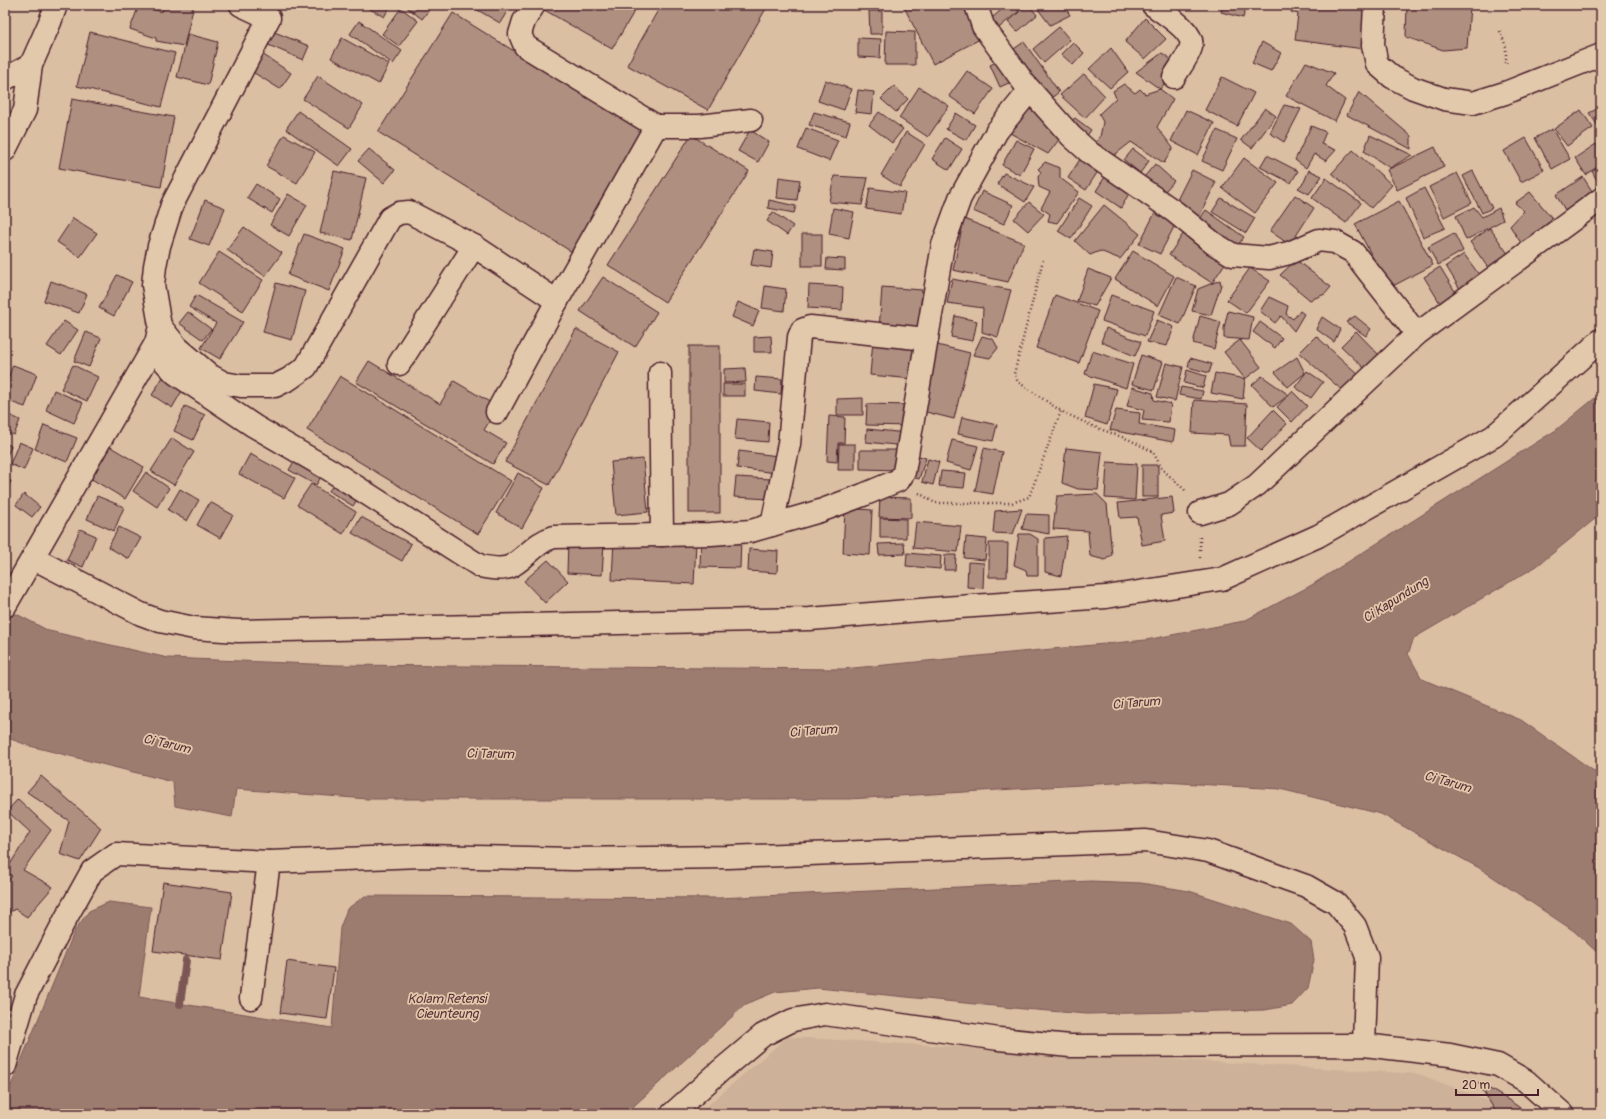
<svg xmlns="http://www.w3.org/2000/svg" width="1606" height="1119" font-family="Pangolin,sans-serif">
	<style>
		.built { fill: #cdb198 }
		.water { fill: #9d7b70; stroke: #7c5654 }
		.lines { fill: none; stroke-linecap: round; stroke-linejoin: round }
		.stream { stroke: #7c5654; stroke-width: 8 }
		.building { fill: #af8f80; stroke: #4a1f2b }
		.minor-casing { stroke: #4a1f2b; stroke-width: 25 }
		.major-casing { stroke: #4a1f2b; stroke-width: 25 }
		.path { stroke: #4a1f2b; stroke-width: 2.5; stroke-dasharray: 1 3; stroke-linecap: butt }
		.minor { stroke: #e3c9ab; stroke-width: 22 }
		.major { stroke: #e3c9ab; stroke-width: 22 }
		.labels { text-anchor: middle; stroke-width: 3.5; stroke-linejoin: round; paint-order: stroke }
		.water-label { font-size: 13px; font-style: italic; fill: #5b3139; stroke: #e3c9ab }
	</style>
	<rect width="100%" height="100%" fill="#dabfa3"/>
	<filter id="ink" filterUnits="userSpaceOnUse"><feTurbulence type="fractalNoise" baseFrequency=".025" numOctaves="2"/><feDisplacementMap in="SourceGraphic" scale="8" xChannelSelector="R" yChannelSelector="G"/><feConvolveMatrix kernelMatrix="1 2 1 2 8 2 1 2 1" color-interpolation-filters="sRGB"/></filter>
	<g filter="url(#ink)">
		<polygon class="built" points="787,1037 1419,1074 1500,1106 1510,1114 698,1114"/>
		<g class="water">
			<polygon points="1601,393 1601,514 1537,566 1414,638 1408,654 1422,679 1521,720 1601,776 1601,956 1574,931 1481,869 1381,814 1280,789 1147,781 849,799 368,799 236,789 232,817 175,806 173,782 30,746 5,737 5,608 49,631 168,658 336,665 843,669 1146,640 1244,621 1310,586 1556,430"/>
			<polygon points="1091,881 1141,883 1189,891 1291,924 1311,942 1314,960 1308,988 1292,1005 1265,1010 1087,1014 1024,1009 818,988 775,992 746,1004 625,1114 5,1114 5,1100 75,930 89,911 109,902 151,907 139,997 332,1028 340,928 347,909 365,896 718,898"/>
		</g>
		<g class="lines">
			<polyline class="stream" points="180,1004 186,960"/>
		</g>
		<g class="building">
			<polygon points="139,5 162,12 163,5 194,5 184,46 156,41 156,38 130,29"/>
			<polygon points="363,5 391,5 384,17"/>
			<polygon points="404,5 433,5 422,19"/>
			<polygon points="469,5 511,5 500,23"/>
			<polygon points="542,5 638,5 612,49 541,8"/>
			<polygon points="661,5 768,5 708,110 627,65"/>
			<polygon points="903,5 964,5 982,38 933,64"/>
			<polygon points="1007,5 1014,5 1019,11 994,32 986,23"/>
			<polygon points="1027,5 1029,5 1037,15 1017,32 1008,22"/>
			<polygon points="1035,5 1064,5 1070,15 1050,25"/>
			<polygon points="1223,5 1246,5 1243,18 1221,12"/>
			<polygon points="1292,5 1364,5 1364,49 1295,40 1298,14 1291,12"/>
			<polygon points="1407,5 1470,5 1467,48 1443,50 1406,37"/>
			<polygon points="401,8 418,21 399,46 382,34"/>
			<polygon points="869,11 882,11 882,34 870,34"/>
			<polygon points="453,13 647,134 572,252 378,132"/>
			<polygon points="1145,18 1166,39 1145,59 1125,42"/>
			<polygon points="359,21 402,51 393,64 350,34"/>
			<polygon points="1059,27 1070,40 1044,63 1033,49"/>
			<polygon points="272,31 309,46 303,60 266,44"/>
			<polygon points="886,31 915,32 915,65 885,65"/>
			<polygon points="90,32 175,53 161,107 77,86"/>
			<polygon points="188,34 218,42 208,85 177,77"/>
			<polygon points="342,38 389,64 379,84 331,58"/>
			<polygon points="858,38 881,39 880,58 858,57"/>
			<polygon points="1024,42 1059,92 1045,103 1008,53"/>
			<polygon points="1073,42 1084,53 1073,65 1061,54"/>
			<polygon points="1262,42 1281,53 1271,71 1252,63"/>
			<polygon points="1111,48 1128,72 1110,88 1089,69"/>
			<polygon points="1162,53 1179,65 1160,89 1136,72"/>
			<polygon points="262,54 291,73 280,89 251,71"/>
			<polygon points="1003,59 1013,81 1000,87 990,65"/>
			<polygon points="1306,62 1334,73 1326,86 1345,100 1335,121 1286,96"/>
			<polygon points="967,71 993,89 975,114 949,96"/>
			<polygon points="1084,74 1105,96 1085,118 1060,95"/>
			<polygon points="318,76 363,105 349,128 303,99"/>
			<polygon points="1222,77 1254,93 1237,126 1205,110"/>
			<polygon points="825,80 851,89 844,110 818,101"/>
			<polygon points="1124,84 1135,93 1140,89 1145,94 1160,89 1173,99 1157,127 1173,148 1164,163 1131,142 1112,157 1093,145 1100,137 1103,122 1099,114 1116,98 1113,91"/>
			<polygon points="894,86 908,99 896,112 881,99"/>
			<polygon points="919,87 949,106 928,137 899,118"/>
			<polygon points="858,90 874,92 872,114 855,112"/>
			<polygon points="1359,92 1411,136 1411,149 1347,115"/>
			<polygon points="72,99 174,117 161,187 59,168"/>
			<polygon points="1284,105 1301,109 1284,142 1270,133"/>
			<polygon points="1601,107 1601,130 1589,113"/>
			<polygon points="1028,108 1064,133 1048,154 1010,133"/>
			<polygon points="1265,108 1276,116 1252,148 1241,140"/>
			<polygon points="1186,110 1214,123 1198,155 1171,141"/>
			<polygon points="1581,110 1593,128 1567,146 1554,129"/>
			<polygon points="298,111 352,149 339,166 286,129"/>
			<polygon points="814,112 850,122 846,136 809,125"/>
			<polygon points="879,112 903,129 892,143 869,125"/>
			<polygon points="956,113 975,125 966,140 946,129"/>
			<polygon points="1075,118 1091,130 1084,140 1065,125"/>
			<polygon points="1311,126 1326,132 1321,144 1336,150 1326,161 1314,154 1306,168 1295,160"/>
			<polygon points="806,128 838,140 829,161 798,149"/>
			<polygon points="1552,129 1570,159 1552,169 1535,138"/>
			<polygon points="750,130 769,142 758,162 738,151"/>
			<polygon points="1217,130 1237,139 1222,170 1202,161"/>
			<polygon points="906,132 925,144 900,187 881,175"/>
			<polygon points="284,135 315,152 297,183 266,166"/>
			<polygon points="691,135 749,171 665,302 608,265"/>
			<polygon points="1370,135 1412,155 1390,168 1364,151"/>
			<polygon points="945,138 962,149 949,170 932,159"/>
			<polygon points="1526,138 1544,170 1521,182 1504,151"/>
			<polygon points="1016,140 1034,149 1020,175 1002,165"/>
			<polygon points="1596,144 1601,151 1601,164 1586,175 1575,158"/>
			<polygon points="1435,147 1444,167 1397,190 1387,170"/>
			<polygon points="369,149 395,170 384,183 358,161"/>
			<polygon points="1133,149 1149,161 1140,173 1124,160"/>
			<polygon points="1353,150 1392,185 1371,208 1332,173"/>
			<polygon points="1084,153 1102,165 1086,190 1068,178"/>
			<polygon points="1267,155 1298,171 1291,183 1260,167"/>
			<polygon points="1244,158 1278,183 1255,213 1222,188"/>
			<polygon points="1045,162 1060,168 1060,178 1079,192 1057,223 1048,221 1050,214 1041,208 1050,192 1039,187 1038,177 1041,172 1038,169"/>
			<polygon points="1155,164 1174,181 1158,199 1139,183"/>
			<polygon points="1601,166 1601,188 1592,171"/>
			<polygon points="1192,170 1216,182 1199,217 1175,204"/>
			<polygon points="1309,170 1322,176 1309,194 1298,188 1304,182"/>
			<polygon points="334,171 366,178 352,240 320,233"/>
			<polygon points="1473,171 1492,208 1482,213 1463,176"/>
			<polygon points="1108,172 1132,188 1121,208 1096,191"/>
			<polygon points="1004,173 1034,187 1025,202 997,184"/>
			<polygon points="1457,173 1472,203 1444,217 1429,187"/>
			<polygon points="834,176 868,178 862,205 829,202"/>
			<polygon points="779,177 800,180 797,200 777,198"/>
			<polygon points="1583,177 1596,197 1568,215 1556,195"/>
			<polygon points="1326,178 1361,203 1346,223 1312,198"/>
			<polygon points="256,184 280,199 272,213 247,198"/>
			<polygon points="870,188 905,193 901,214 866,209"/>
			<polygon points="1424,188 1445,228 1423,237 1406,198"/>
			<polygon points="982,191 1013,205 1004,224 973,211"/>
			<polygon points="1530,192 1552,218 1525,249 1510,226 1524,211 1515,203"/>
			<polygon points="288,194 307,205 289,236 270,225"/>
			<polygon points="1295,195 1314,208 1290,245 1270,231"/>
			<polygon points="1079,198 1092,206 1071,239 1058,231"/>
			<polygon points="1221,198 1255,218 1246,233 1212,212"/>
			<polygon points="205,200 225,208 209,246 190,239"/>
			<polygon points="769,200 796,206 794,213 768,208"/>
			<polygon points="1399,201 1433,265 1389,288 1355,224"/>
			<polygon points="1029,202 1044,214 1028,231 1014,219"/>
			<polygon points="1104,205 1140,234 1120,259 1100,251 1090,255 1075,241"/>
			<polygon points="1474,207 1482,217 1499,208 1503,220 1466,240 1456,216"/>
			<polygon points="833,208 854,212 849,238 829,234"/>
			<polygon points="1157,209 1178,219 1160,254 1139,244"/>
			<polygon points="1206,210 1244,237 1231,254 1194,227"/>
			<polygon points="773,212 793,226 787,235 767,221"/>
			<polygon points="73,218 97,233 80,257 57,242"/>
			<polygon points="964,219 1024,243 1008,282 953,270"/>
			<polygon points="244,227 282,253 265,276 227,250"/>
			<polygon points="1490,228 1511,258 1491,272 1470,242"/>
			<polygon points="1185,231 1228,259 1212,283 1169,255"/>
			<polygon points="1454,233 1463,251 1438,265 1428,247"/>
			<polygon points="304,234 345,249 329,291 288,275"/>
			<rect x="802" y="234" width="20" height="32"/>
			<polygon points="754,249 773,252 771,268 751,265"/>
			<polygon points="1133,251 1174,276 1158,306 1115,279"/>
			<polygon points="219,252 263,280 243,311 199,283"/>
			<polygon points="1464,254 1480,276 1460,289 1446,266"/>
			<polygon points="827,258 845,259 845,270 826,269"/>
			<polygon points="1296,260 1331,287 1325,294 1310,300 1280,275"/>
			<polygon points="1440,267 1456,293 1440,303 1424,277"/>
			<polygon points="1250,268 1270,281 1246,313 1227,300"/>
			<polygon points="1088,269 1111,278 1095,306 1077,301"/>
			<polygon points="117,275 132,282 114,316 99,308"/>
			<polygon points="603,277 657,312 635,347 580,311"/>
			<polygon points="1176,277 1196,286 1180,324 1159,315"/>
			<polygon points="952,279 1011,290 998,337 982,332 983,308 947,303"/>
			<polygon points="1220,280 1221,285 1211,315 1192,311 1198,289"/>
			<polygon points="51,281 87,294 79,313 44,301"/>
			<polygon points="276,283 305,291 292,340 263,332"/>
			<polygon points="809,285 843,287 842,310 808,308"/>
			<polygon points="765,286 786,289 784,311 762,308"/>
			<polygon points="882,287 922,290 919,333 879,330"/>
			<polygon points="196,295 243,322 220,359 201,348 216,323 189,307"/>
			<polygon points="1055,295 1098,311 1079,363 1036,348"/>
			<polygon points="1111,295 1154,311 1145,336 1102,321"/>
			<polygon points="1269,297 1288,306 1286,314 1293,319 1300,311 1304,314 1294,331 1281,316 1275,323 1260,311"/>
			<polygon points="738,302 759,311 753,326 732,317"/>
			<polygon points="1228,311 1253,317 1249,340 1224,338 1224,328"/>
			<polygon points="188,312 211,329 203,340 179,323"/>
			<polygon points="955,316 977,321 973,341 951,337"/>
			<polygon points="1200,316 1221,322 1214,349 1193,343"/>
			<polygon points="1355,316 1371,329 1366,336 1346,322"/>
			<polygon points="1322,317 1340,329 1334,342 1316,329"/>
			<polygon points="1157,320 1174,327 1167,346 1147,342"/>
			<polygon points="64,321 78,330 61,355 47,346"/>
			<polygon points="1260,322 1282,338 1275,348 1253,332"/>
			<polygon points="1106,328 1141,342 1135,356 1101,342"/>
			<polygon points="576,329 619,352 549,485 505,462"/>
			<polygon points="1356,331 1381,357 1367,371 1341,346"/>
			<polygon points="86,332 101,338 89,367 74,361"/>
			<polygon points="771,336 772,352 754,352 754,337"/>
			<polygon points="982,336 993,339 998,348 990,358 973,355"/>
			<polygon points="1316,336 1360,376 1343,391 1299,353"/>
			<polygon points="873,340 916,343 913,379 870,375"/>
			<polygon points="1240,340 1261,367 1245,379 1224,352"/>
			<polygon points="933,344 970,353 954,419 918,410"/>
			<rect x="689" y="346" width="31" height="167"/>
			<polygon points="1092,351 1133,364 1126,388 1085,374"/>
			<polygon points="1141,355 1163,362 1154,390 1132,384"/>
			<polygon points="1297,357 1305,373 1288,387 1275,372"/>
			<polygon points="1190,358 1212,364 1209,373 1188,367"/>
			<polygon points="369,361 440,404 454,381 498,407 484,430 506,443 493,464 356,382"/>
			<polygon points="1166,363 1183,367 1175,401 1157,397"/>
			<polygon points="13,365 37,374 25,407 5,400 5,386"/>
			<polygon points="73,365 98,377 87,401 61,389"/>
			<polygon points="745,368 746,382 724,383 724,369"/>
			<polygon points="1187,370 1206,376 1203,388 1184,383"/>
			<polygon points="1307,371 1323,382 1311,398 1295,387"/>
			<polygon points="166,372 186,384 172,408 152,395"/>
			<polygon points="1215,373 1245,379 1243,399 1211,393"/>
			<polygon points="340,376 511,481 478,534 307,430"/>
			<polygon points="1262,376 1289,395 1273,407 1252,385"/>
			<polygon points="756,377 782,379 781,394 755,391"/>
			<rect x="723" y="384" width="22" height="12"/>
			<polygon points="1094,384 1117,389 1107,425 1085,418"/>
			<polygon points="1132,387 1153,393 1154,400 1171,404 1169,422 1142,420 1144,410 1127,406"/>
			<polygon points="1181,387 1203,391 1201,399 1179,395"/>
			<polygon points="54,390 83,403 74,423 46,410"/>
			<polygon points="1292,391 1307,406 1292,422 1277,407"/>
			<polygon points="863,398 863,415 837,415 837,399"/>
			<polygon points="1194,400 1247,404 1245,446 1230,446 1228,435 1192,433"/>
			<polygon points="867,404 911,405 910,426 866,425"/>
			<polygon points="185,406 205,415 193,440 174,431"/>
			<polygon points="1116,410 1140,413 1139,424 1175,430 1173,442 1110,430"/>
			<polygon points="1273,410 1287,424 1261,451 1247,438"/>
			<polygon points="5,413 20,420 14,435 5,432"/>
			<polygon points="829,416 845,417 844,443 838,443 837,462 827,461"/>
			<polygon points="962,417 997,425 993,441 958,434"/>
			<polygon points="737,419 769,422 768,442 735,439"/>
			<polygon points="44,425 77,438 67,462 35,449"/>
			<polygon points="867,429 907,433 905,446 866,442"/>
			<polygon points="172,438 194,452 174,485 151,471"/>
			<polygon points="952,440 978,446 971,470 946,463"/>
			<polygon points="19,442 33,448 24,470 10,464"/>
			<polygon points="5,443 11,446 5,461"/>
			<polygon points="839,444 855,444 855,470 838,470"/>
			<polygon points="109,446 144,467 125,499 90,478"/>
			<polygon points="984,448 1002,452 993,494 975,491"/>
			<polygon points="1066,448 1102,452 1098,490 1078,489 1062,483"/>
			<polygon points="860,450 902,450 901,470 860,469"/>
			<polygon points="739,451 778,456 776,473 737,468"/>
			<polygon points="299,453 326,469 316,485 289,470"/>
			<polygon points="250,454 295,478 284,498 239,474"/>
			<polygon points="915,455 926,458 919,479 908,476"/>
			<polygon points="643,459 648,512 616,515 611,462"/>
			<polygon points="928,459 939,462 933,485 922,482"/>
			<polygon points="1107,462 1137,464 1135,500 1105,498"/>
			<rect x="1142" y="465" width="16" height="32"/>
			<polygon points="941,471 966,473 964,488 939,486"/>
			<polygon points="146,472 169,488 157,507 133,491"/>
			<polygon points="518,473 544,488 522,528 496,513"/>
			<polygon points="736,477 771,479 770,499 734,497"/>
			<polygon points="5,478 11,481 5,494"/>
			<polygon points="338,478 361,493 353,506 329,491"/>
			<polygon points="311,484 356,512 343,534 297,505"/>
			<polygon points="180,489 199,500 187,521 168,510"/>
			<polygon points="24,494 40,507 32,517 16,505"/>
			<polygon points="1097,494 1107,504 1112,555 1105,560 1090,556 1088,531 1053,529 1057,496"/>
			<polygon points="97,496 124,507 114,531 87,519"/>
			<polygon points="880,497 911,498 911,518 879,517"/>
			<polygon points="1172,497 1174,513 1161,515 1165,541 1142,545 1137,517 1120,518 1118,503"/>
			<polygon points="210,502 233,515 220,538 197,525"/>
			<polygon points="845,508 872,510 870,555 843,553"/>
			<polygon points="1022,509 1013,534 993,533 995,511"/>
			<polygon points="1026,514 1049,515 1049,534 1022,529"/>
			<polygon points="361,517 411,544 402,561 352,533"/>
			<polygon points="880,518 906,519 906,538 880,538"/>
			<polygon points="916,522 961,526 958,552 913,548"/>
			<polygon points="119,527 141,538 129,559 108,547"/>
			<polygon points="80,529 96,536 83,567 67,560"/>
			<polygon points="1019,534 1030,534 1038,539 1038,576 1027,576 1026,570 1014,565"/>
			<polygon points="1067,536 1061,576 1045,572 1045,538"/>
			<polygon points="966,537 987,539 985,560 964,558"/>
			<polygon points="701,538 741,539 740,568 700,567"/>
			<polygon points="614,539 696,542 694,584 612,580"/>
			<polygon points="568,541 604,543 602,575 567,573"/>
			<polygon points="904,543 905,554 879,555 878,544"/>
			<polygon points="989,543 1008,543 1007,577 989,577"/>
			<polygon points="749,549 778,551 777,573 748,571"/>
			<polygon points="907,553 941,556 940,569 906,566"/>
			<polygon points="945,555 956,555 955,570 944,570"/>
			<polygon points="548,560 568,581 545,603 524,581"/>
			<polygon points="968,562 984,563 983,588 967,587"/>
			<polygon points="41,776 101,828 80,861 60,854 69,821 27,792"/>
			<polygon points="18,799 51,830 23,870 53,887 27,917 15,909 5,915 5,884 12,876 6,871 30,832 7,811"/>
			<polygon points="163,882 232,892 222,960 153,951"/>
			<polygon points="287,961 334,968 327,1019 280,1013"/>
			<polygon points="1478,1082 1510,1101 1529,1114 1497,1114"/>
		</g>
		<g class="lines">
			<defs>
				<g id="minor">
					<polyline points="976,5 983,26 1024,83 1071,136 1090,153 1175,212 1213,243 1233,255 1269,258 1289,253 1319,240 1335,242 1353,252 1417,334"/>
					<path d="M 1153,5 C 1163,13 1196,32 1191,47 C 1188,57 1180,67 1174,77"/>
					<polyline points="1375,5 1373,45 1377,64 1392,77 1413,88 1444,99 1473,103 1505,93 1601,55"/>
					<polyline points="656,126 700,126 751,120"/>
					<polyline points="160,326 177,347 211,376 224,383 241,386 275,386 289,379 306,367 390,218 399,213 409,212 474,246 557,301 656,126 525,46 520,34 524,21 534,5"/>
					<path d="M 156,343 L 161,358 L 175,373 L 254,426 L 330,470 L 480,566 C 490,568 504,571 513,565 C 529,555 536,542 554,537 L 711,534 L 751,531 L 820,511 L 863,495 L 899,480 L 904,472 L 943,245 L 960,198 L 997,131 L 1030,90"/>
					<polyline points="399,364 474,246"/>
					<polyline points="660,373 662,535"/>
					<polyline points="497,412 557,301"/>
					<polyline points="1200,513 1229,504 1257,485 1417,334 1601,199"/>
					<polyline points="772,525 789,444 799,337 802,330 810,327 927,339"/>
					<polyline points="33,558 141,614 160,621 194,628 238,631 810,619 944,608 1106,597 1222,579 1318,536 1494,436 1601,340"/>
					<polyline points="5,606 156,343 160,326 153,285 155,266 159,246 172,205 269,18 241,5"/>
					<polyline points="251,998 269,862"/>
					<polyline points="5,1066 26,995 66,918 92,871 116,854 269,862 420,856 574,859 728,857 1146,841 1208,851 1306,886 1336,903 1355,926 1367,957 1364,1045"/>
					<polyline points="672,1114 720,1071 763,1035 793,1020 825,1014 999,1039 1070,1046 1364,1045 1450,1055 1498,1065 1526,1081 1563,1114"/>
				</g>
				<g id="major">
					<polyline points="5,79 31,65"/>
					<polyline points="5,150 25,110 31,65 50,22 56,5"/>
				</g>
			</defs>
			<use href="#minor" class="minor-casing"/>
			<use href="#major" class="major-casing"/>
			<g class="path">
				<polyline points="1500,31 1506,47 1506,65"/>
				<polyline points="1043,260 1014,374 1018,382 1061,411"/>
				<polyline points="919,493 935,503 1012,503 1029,497 1061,411 1092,426 1130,440 1153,452 1162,469 1187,492"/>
				<polyline points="1200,558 1200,537"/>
			</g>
			<use href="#minor" class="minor"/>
			<use href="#major" class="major"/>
		</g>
	</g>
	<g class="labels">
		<g class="water-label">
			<text transform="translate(1395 599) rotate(-32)" y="5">Ci Kapundung</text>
			<text transform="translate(1136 702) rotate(-5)" y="5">Ci Tarum</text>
			<text transform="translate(813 730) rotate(-5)" y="5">Ci Tarum</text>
			<text transform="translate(167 743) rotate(13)" y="5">Ci Tarum</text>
			<text transform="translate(490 753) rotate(1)" y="5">Ci Tarum</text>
			<text transform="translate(1448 781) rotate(16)" y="5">Ci Tarum</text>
			<text x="447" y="1003">Kolam Retensi<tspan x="447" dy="15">Cieunteung</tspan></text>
		</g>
	</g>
	<rect width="1606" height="1119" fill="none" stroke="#e3c9ab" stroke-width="20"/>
	<rect x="10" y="10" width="1586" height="1099" fill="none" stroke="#4a1f2b" stroke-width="1.5" filter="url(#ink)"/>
	<path d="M1456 1089v6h82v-6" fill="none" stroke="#4a1f2b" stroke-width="2"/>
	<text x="1462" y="1089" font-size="12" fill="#4a1f2b" stroke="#e3c9ab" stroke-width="3" paint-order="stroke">20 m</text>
</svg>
